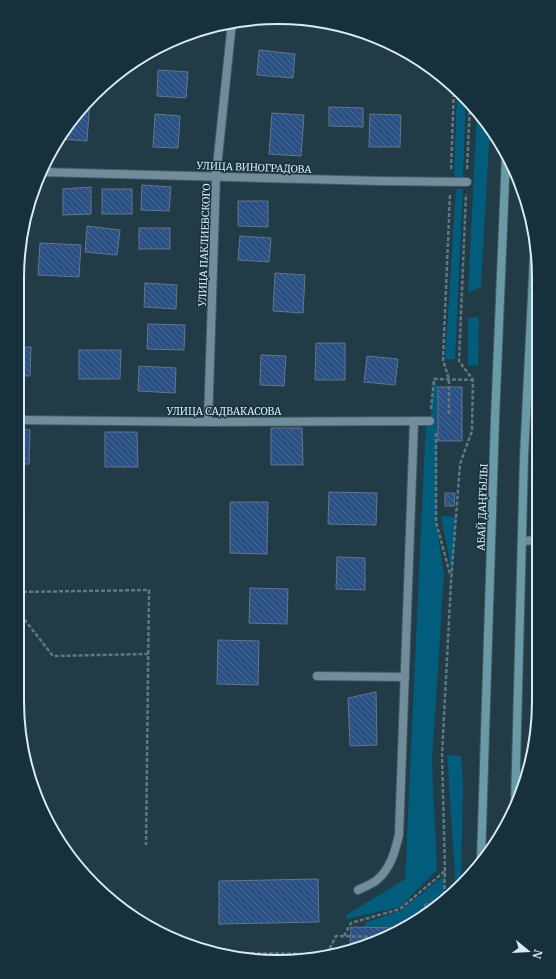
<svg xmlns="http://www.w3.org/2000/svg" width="556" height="979" font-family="Merriweather,serif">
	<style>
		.green { fill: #015d7b }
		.building { fill: url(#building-back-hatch); stroke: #66758a }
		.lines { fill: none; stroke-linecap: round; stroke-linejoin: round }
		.service-casing { stroke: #425a64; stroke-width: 10 }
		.minor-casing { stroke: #425a64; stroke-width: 10 }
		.secondary-casing { stroke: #425a64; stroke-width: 10 }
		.path { stroke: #617782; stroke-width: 2.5; stroke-dasharray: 4 2; stroke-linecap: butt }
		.service { stroke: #718d9b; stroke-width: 8 }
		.minor { stroke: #718d9b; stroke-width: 8 }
		.secondary { stroke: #699ba7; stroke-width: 8 }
		.labels { text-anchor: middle; stroke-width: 3; stroke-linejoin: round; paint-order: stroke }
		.street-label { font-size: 10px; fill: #dbeaf1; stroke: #17313c }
		.rim { fill: none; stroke: #dbeaf1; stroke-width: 2 }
	</style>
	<defs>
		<pattern id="building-back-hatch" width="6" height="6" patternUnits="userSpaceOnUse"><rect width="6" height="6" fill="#2a5084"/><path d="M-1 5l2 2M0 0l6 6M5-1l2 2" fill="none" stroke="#486996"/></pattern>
	</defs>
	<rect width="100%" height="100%" fill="#213b47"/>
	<g class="green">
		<polygon points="457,89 466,97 463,177 454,177"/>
		<polygon points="477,111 490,127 481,287 468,293"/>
		<polygon points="456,189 463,189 455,359 445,359"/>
		<polygon points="479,317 478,366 468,365 468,318"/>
		<polygon points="434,379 438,387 436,522 444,574 432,762 437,870 400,907 346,919 346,915 405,879 426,421 430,421"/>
		<polygon points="441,516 456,517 452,573"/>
		<polygon points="447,755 461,756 463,786 461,884 454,892 455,876"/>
		<polygon points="445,875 443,902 399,929 398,928 364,927 366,922 400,911"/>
	</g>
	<g class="building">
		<polygon points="259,50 295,54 293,78 257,75"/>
		<polygon points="158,70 188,72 186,98 157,96"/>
		<polygon points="90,98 87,141 59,139 82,106"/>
		<polygon points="329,107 363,108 363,127 329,126"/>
		<polygon points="272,113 304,115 301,156 269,154"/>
		<polygon points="155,114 180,116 178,148 153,147"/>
		<polygon points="370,114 401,115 400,147 369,147"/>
		<polygon points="142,185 171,187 169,211 141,210"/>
		<polygon points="91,187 91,214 63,215 63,189"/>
		<rect x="102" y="189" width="30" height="25"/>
		<polygon points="238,201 268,201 268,227 238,226"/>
		<polygon points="87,226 120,230 117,255 85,252"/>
		<rect x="139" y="228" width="31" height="21"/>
		<polygon points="240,236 271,238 269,262 238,260"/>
		<polygon points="40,243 81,245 79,277 38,275"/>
		<polygon points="275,273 305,275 303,313 273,311"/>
		<polygon points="145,283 177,285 176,309 144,307"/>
		<polygon points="148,324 185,325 184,350 147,349"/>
		<polygon points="316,343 345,343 345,380 315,380"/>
		<polygon points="17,347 31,347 30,376 17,376"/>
		<polygon points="79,350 121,350 120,379 79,379"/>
		<polygon points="261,355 286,356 284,386 260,385"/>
		<polygon points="367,356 398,359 395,385 364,382"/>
		<polygon points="139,366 176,368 175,393 138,391"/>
		<rect x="438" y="387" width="24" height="54"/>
		<polygon points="271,428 302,428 303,465 271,465"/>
		<polygon points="17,429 30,430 29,464 17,464"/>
		<polygon points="105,432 137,432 138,467 105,467"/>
		<polygon points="329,492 377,493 376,525 328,524"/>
		<polygon points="445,493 455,493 454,506 445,506"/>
		<polygon points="230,502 268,502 267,554 230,553"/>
		<polygon points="337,557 365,558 365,590 336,589"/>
		<polygon points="250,588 288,589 287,624 249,623"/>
		<polygon points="218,640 259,641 258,685 217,684"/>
		<polygon points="376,692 377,745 350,746 348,698"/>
		<polygon points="318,879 319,922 219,924 219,881"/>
		<polygon points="425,904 434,904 434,907 424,913"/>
		<polygon points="351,927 399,928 399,929 378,942 365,945 350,945"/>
	</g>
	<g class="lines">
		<defs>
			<polyline id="service" points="317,676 405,677"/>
			<g id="minor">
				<polyline points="41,172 381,181 467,182"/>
				<polyline points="17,420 208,422 430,421"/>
				<polyline points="208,422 216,176 232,22"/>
				<polyline points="522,541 538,540"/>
				<path d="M 358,890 C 364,887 372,884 377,880 C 391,868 395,851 399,835 L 414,421"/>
			</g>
			<g id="secondary">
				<polyline points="515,806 524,457 535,236"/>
				<polyline points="481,860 495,419 506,155"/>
			</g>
		</defs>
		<use href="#service" class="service-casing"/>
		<use href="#minor" class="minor-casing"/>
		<use href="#secondary" class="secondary-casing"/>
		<g class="path">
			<polyline points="451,169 454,87"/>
			<polyline points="467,169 470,102"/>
			<polyline points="431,409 434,379 473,380"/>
			<polyline points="449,414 449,379 443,360 450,194"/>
			<polyline points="436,433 436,522 450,574"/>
			<polyline points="17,592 149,590 146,845"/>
			<polyline points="17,610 53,656 148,654"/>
			<polyline points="444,901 445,871 442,755 451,582 460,464 472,431 473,380 459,361 466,194"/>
			<polyline points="344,936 351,923 400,909 445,871"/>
			<polyline points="209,953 329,954"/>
			<polyline points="327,954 336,936 379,937"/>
		</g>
		<use href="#service" class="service"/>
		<use href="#minor" class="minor"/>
		<use href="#secondary" class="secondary"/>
	</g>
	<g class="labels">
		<g class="street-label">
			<text transform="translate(254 167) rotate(2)" y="4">УЛИЦА ВИНОГРАДОВА</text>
			<text transform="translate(204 245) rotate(-88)" y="4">УЛИЦА ПАКЛИЕВСКОГО</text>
			<text x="224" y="415">УЛИЦА САДВАКАСОВА</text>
			<text transform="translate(482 507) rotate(-88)" y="4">АБАЙ ДАҢҒЫЛЫ</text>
		</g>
	</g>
	<path d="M0 0H556V979H0ZM278 24H278A254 254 0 0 1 532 278V701A254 254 0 0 1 278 955H278A254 254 0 0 1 24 701V278A254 254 0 0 1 278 24Z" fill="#17313c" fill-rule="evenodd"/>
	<path class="rim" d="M278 24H278A254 254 0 0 1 532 278V701A254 254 0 0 1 278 955H278A254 254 0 0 1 24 701V278A254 254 0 0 1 278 24Z"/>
	<g transform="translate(528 951) rotate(108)" stroke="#17313c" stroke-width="3" paint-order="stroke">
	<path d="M0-3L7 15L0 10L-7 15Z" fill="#dbeaf1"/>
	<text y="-6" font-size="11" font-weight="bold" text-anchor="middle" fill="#dbeaf1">N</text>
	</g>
</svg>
